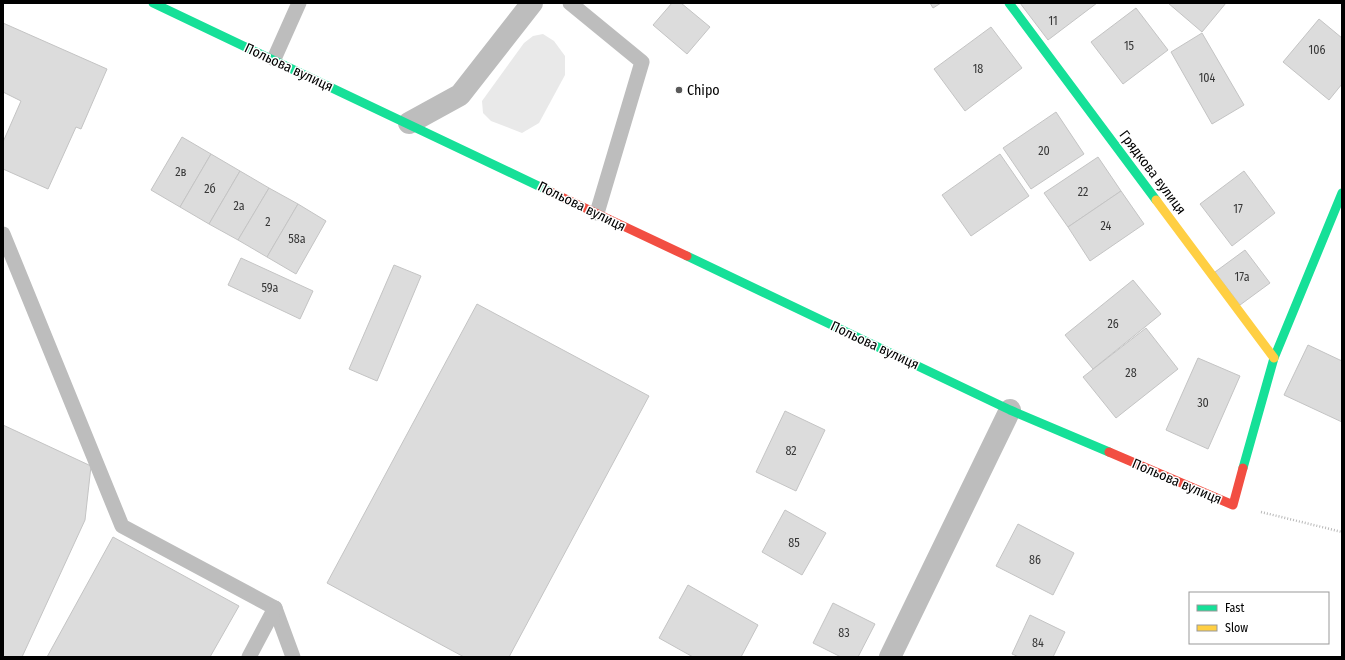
<svg xmlns="http://www.w3.org/2000/svg" width="1345" height="660" font-family="'Fira Sans Condensed',sans-serif">
	<style>
		.green { fill: #e9e9e9 }
		.building { fill: #dcdcdc; stroke: #c4c4c4 }
		.lines { fill: none; stroke-linecap: round; stroke-linejoin: round }
		.path { stroke: #b8b8b8; stroke-width: 2.5; stroke-dasharray: 1 2; stroke-linecap: butt }
		.lane { stroke: #bdbdbd; stroke-width: 15 }
		.street { stroke: #bdbdbd; stroke-width: 22 }
		.fast { stroke: #16e098; stroke-width: 9 }
		.slow { stroke: #ffcf43; stroke-width: 9 }
		.jam { stroke: #f24e42; stroke-width: 9 }
		.poi-dot { fill: #595959; stroke: #fff; stroke-width: 1.5 }
		.labels { text-anchor: middle; stroke-width: 3; stroke-linejoin: round; paint-order: stroke }
		.number-label { font-size: 12px; fill: #373737 }
		.street-label { font-size: 14px; fill: #000; stroke: #fff }
		.poi-label { font-size: 14px; fill: #000; stroke: #fff; text-anchor: start }
	</style>
	<rect width="100%" height="100%" fill="#fff"/>
	<polygon class="green" points="543,34 554,41 565,56 565,75 539,123 522,133 491,121 483,113 482,101 524,43 533,36"/>
	<g class="building">
		<polygon points="672,3 681,3 710,27 687,54 653,25"/>
		<polygon points="930,3 941,3 933,8"/>
		<polygon points="1020,3 1097,3 1048,40"/>
		<polygon points="1168,3 1226,3 1202,32"/>
		<polygon points="1136,8 1168,50 1123,84 1091,42"/>
		<polygon points="1319,19 1342,38 1342,84 1329,100 1283,62"/>
		<polygon points="3,23 107,69 81,129 76,127 48,189 3,169 3,142 21,101 3,92"/>
		<polygon points="991,27 1022,68 965,111 934,69"/>
		<polygon points="1202,33 1244,105 1212,124 1171,52"/>
		<polygon points="1056,112 1084,154 1031,189 1003,148"/>
		<polygon points="182,137 211,154 180,207 151,190"/>
		<polygon points="211,154 240,171 209,224 180,207"/>
		<polygon points="1000,154 1029,196 971,236 942,195"/>
		<polygon points="1098,157 1121,191 1068,227 1044,193"/>
		<polygon points="240,171 269,188 238,240 209,224"/>
		<polygon points="1244,171 1275,213 1232,246 1200,204"/>
		<polygon points="269,188 298,204 267,257 238,240"/>
		<polygon points="1121,191 1144,224 1090,261 1068,227"/>
		<polygon points="298,204 326,221 296,274 267,257"/>
		<polygon points="1245,250 1270,283 1240,305 1215,272"/>
		<polygon points="241,258 313,291 300,319 228,285"/>
		<polygon points="394,265 421,276 377,381 349,369"/>
		<polygon points="1133,280 1161,314 1093,369 1065,335"/>
		<polygon points="477,304 649,396 509,657 464,657 327,583"/>
		<polygon points="1146,328 1178,369 1116,418 1083,377"/>
		<polygon points="1308,345 1342,361 1342,422 1284,395"/>
		<polygon points="1198,358 1240,376 1208,449 1166,430"/>
		<polygon points="785,411 825,430 796,491 756,472"/>
		<polygon points="3,425 91,466 85,520 22,657 3,657"/>
		<polygon points="785,510 826,533 802,575 762,552"/>
		<polygon points="1018,524 1074,553 1053,595 996,566"/>
		<polygon points="113,537 239,606 210,657 47,657"/>
		<polygon points="688,585 758,625 741,657 693,657 659,638"/>
		<polygon points="833,603 875,624 858,657 841,657 813,643"/>
		<polygon points="1030,615 1065,632 1053,657 1019,657 1012,654"/>
	</g>
	<g class="lines">
		<polyline class="path" points="1261,512 1342,532"/>
		<g class="lane">
			<polyline points="570,3 642,62 597,213"/>
			<polyline points="274,59 299,3"/>
			<polyline points="3,234 122,526 275,608 293,657"/>
			<polyline points="249,657 275,608"/>
		</g>
		<g class="street">
			<polyline points="409,123 460,95 532,3"/>
			<polyline points="890,657 1010,410"/>
		</g>
		<g class="fast">
			<polyline points="153,3 551,192"/>
			<polyline points="1009,3 1156,200"/>
			<polyline points="687,256 1010,410 1109,452"/>
			<polyline points="1243,468 1274,358 1342,193"/>
		</g>
		<polyline class="slow" points="1156,200 1274,358"/>
		<g class="jam">
			<polyline points="551,192 687,256"/>
			<polyline points="1109,452 1233,505 1243,468"/>
		</g>
	</g>
	<circle class="poi-dot" cx="679" cy="90" r="4"/>
	<g class="labels">
		<g class="number-label">
			<text x="1053" y="25">11</text>
			<text x="1129" y="50">15</text>
			<text x="1317" y="54">106</text>
			<text x="978" y="73">18</text>
			<text x="1207" y="82">104</text>
			<text x="1044" y="155">20</text>
			<text x="181" y="176">2в</text>
			<text x="210" y="193">2б</text>
			<text x="1083" y="196">22</text>
			<text x="239" y="210">2а</text>
			<text x="1238" y="213">17</text>
			<text x="268" y="226">2</text>
			<text x="1106" y="230">24</text>
			<text x="297" y="243">58а</text>
			<text x="1242" y="281">17а</text>
			<text x="270" y="292">59а</text>
			<text x="1113" y="328">26</text>
			<text x="1131" y="377">28</text>
			<text x="1203" y="407">30</text>
			<text x="791" y="455">82</text>
			<text x="794" y="547">85</text>
			<text x="1035" y="564">86</text>
			<text x="844" y="637">83</text>
			<text x="1038" y="647">84</text>
		</g>
		<g class="street-label">
			<text transform="translate(289 67) rotate(25)" y="5">Польова вулиця</text>
			<text transform="translate(1153 172) rotate(53)" y="5">Грядкова вулиця</text>
			<text transform="translate(582 206) rotate(26)" y="5">Польова вулиця</text>
			<text transform="translate(875 345) rotate(25)" y="5">Польова вулиця</text>
			<text transform="translate(1177 481) rotate(23)" y="5">Польова вулиця</text>
		</g>
		<g class="poi-label">
			<text x="687" y="95">Chipo</text>
		</g>
	</g>
	<rect width="1345" height="660" fill="none" stroke="#000000" stroke-width="8"/>
	<rect x="1189" y="592" width="140" height="52" fill="#ffffff" stroke="#999999"/>
	<rect x="1197" y="605" width="20" height="6" fill="#16e098" stroke="#999999"/>
	<text x="1225" y="612" font-size="12" fill="#000000">Fast</text>
	<rect x="1197" y="625" width="20" height="6" fill="#ffcf43" stroke="#999999"/>
	<text x="1225" y="632" font-size="12" fill="#000000">Slow</text>
</svg>
